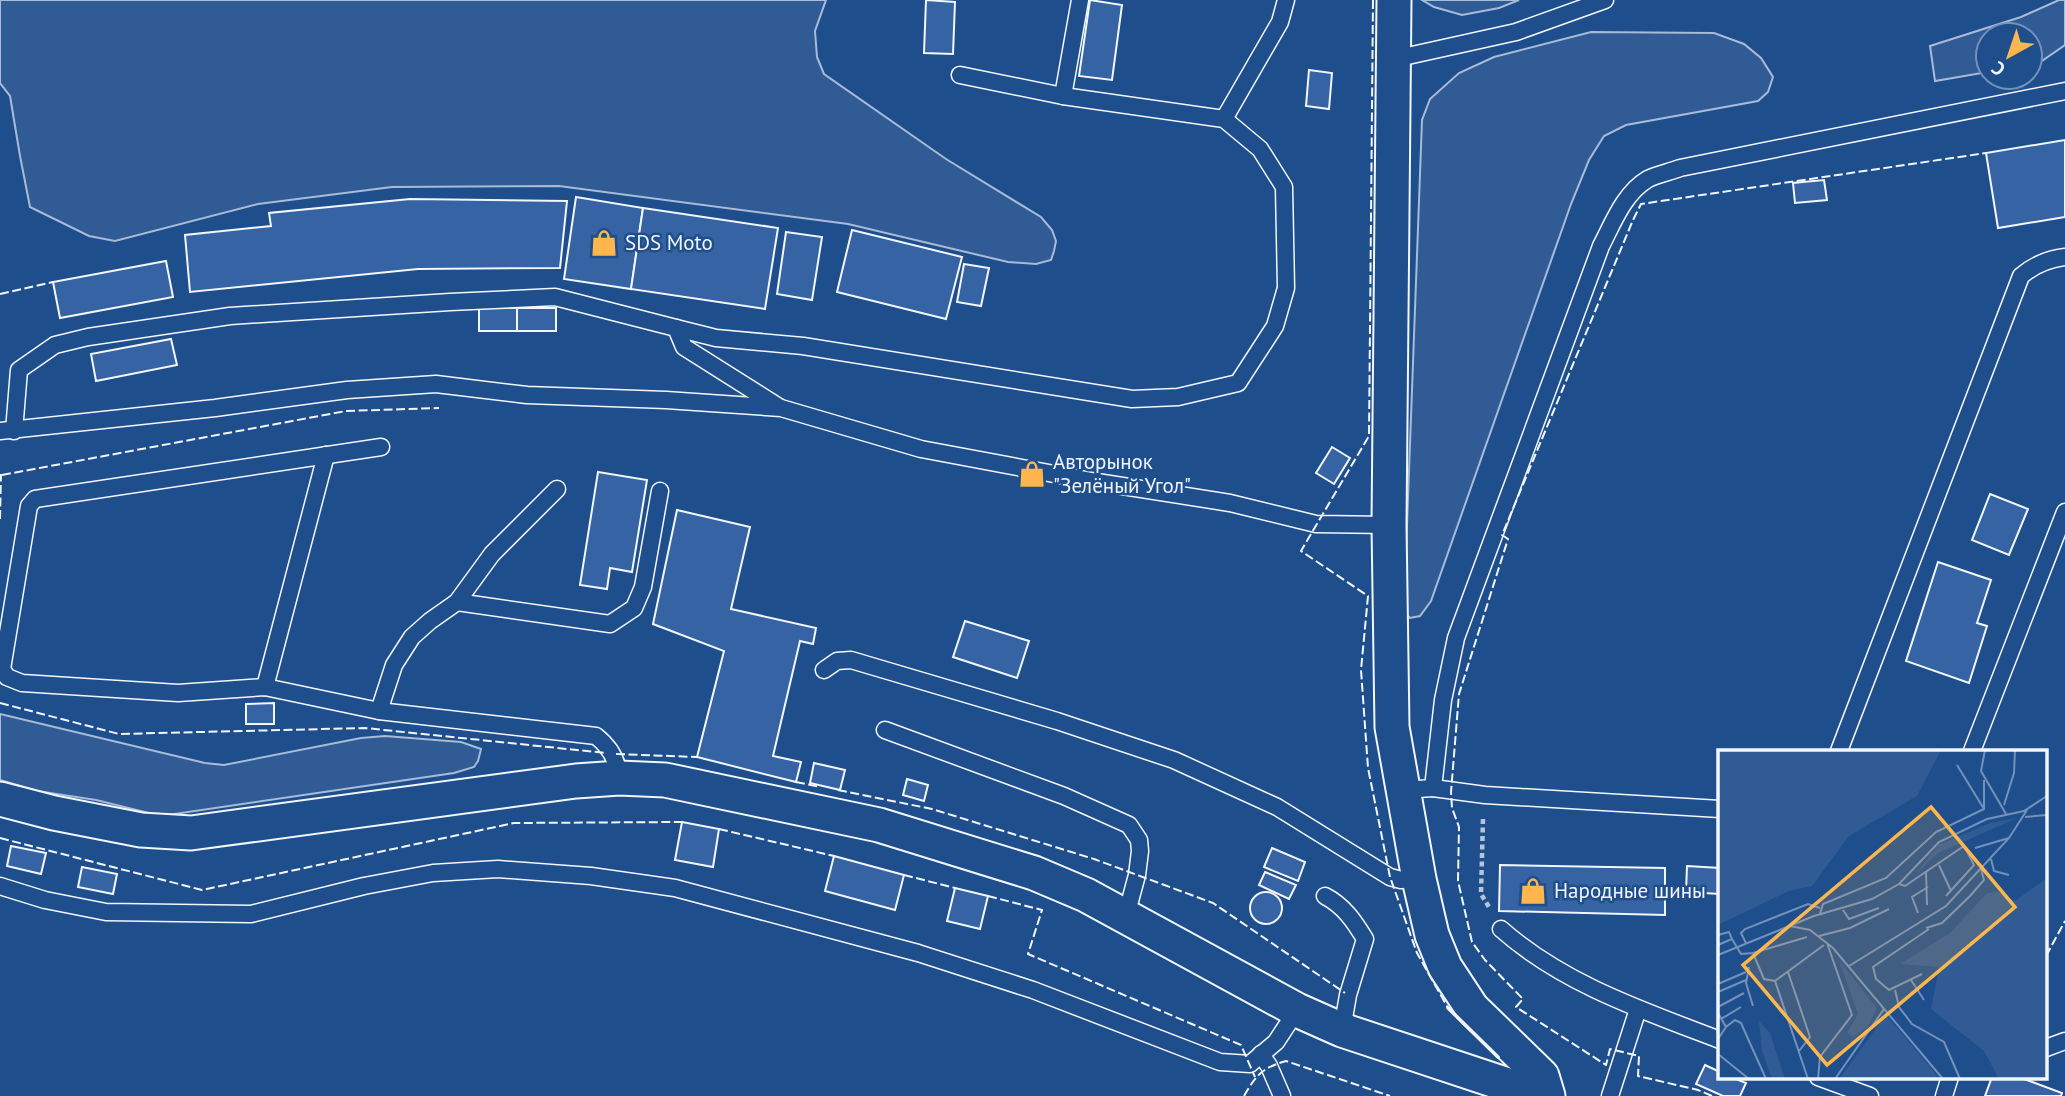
<svg xmlns="http://www.w3.org/2000/svg" width="2065" height="1096" font-family="'PT Sans',sans-serif">
	<style>
		.built { fill: #305b95; stroke: #a8bbd7; stroke-width: 2 }
		.building { fill: #3563a3; stroke: #f2f6ff; stroke-width: 2 }
		.lines { fill: none; stroke-linecap: round; stroke-linejoin: round }
		.service-casing { stroke: #f2f6ff; stroke-width: 19 }
		.minor-casing { stroke: #f2f6ff; stroke-width: 37 }
		.path { stroke: #b3c4dc; stroke-width: 4.5; stroke-dasharray: 5 3.5; stroke-linecap: butt }
		.service { stroke: #1f4e8c; stroke-width: 16 }
		.minor { stroke: #1f4e8c; stroke-width: 33 }
		.fence { stroke: #f2f6ff; stroke-width: 2; stroke-dasharray: 9 3.5; stroke-linecap: butt }
		.wall { stroke: #f2f6ff; stroke-width: 3.5 }
		.labels { text-anchor: middle; stroke-width: 5; stroke-linejoin: round; paint-order: stroke }
		.poi-label { font-size: 21px; fill: #f2f6ff; stroke: #1f4e8c; text-anchor: start }
		.inset-road { fill: none; stroke: #7391ba; stroke-width: 2 }
		.view { fill: #ffb74d; fill-opacity: 0.15; stroke: #ffb74d; stroke-width: 3.5 }
		.inset-edge { fill: none; stroke: #f2f6ff; stroke-width: 3.5 }
	</style>
	<rect width="100%" height="100%" fill="#1f4e8c"/>
	<g class="built">
		<polygon points="0,0 826,0 815,31 817,57 824,74 946,159 1041,217 1052,230 1056,241 1054,251 1051,260 1036,264 1008,262 848,224 559,186 392,187 258,204 115,241 89,236 30,207 20,156 10,96 0,83"/>
		<polygon points="1422,0 1519,0 1499,8 1462,15 1434,7"/>
		<polygon points="2059,0 2065,0 2065,45 2036,65 2030,66 2030,35 1988,35 1988,72 1935,81 1930,46 2021,17"/>
		<polygon points="1591,32 1714,33 1744,44 1761,58 1773,77 1768,92 1758,101 1626,125 1604,136 1589,160 1571,204 1431,601 1420,616 1410,618 1405,613 1404,606 1422,120 1430,99 1459,73 1494,57"/>
		<polygon points="0,714 205,763 224,765 361,738 385,736 461,742 481,749 478,761 474,767 454,773 161,816 96,800 37,791 0,780"/>
	</g>
	<g class="building">
		<polygon points="926,0 955,2 953,54 924,53"/>
		<polygon points="1090,0 1122,5 1112,80 1079,76"/>
		<polygon points="1309,70 1332,73 1329,109 1306,106"/>
		<polygon points="2065,140 2065,217 1998,228 1986,153"/>
		<polygon points="1824,180 1827,200 1795,203 1793,183"/>
		<polygon points="576,197 643,208 631,289 564,279"/>
		<polygon points="410,199 567,201 560,268 418,269 190,292 185,235 271,226 269,213"/>
		<polygon points="643,208 778,228 765,309 631,289"/>
		<polygon points="852,230 962,257 946,319 837,292"/>
		<polygon points="786,232 822,237 812,300 777,294"/>
		<polygon points="166,261 173,297 60,318 53,282"/>
		<polygon points="964,264 989,268 981,306 957,302"/>
		<polygon points="479,307 517,308 517,331 479,331"/>
		<rect x="517" y="308" width="39" height="23"/>
		<polygon points="171,339 177,365 96,381 91,354"/>
		<polygon points="1332,447 1350,458 1334,484 1316,473"/>
		<polygon points="598,472 647,480 632,572 610,568 607,589 580,585"/>
		<polygon points="1990,494 2028,509 2009,555 1972,540"/>
		<polygon points="677,510 750,527 731,609 816,628 813,644 800,641 773,756 801,762 796,782 697,757 724,651 653,624"/>
		<polygon points="1938,562 1991,580 1977,623 1987,626 1969,683 1906,661"/>
		<polygon points="965,621 1029,641 1017,678 953,657"/>
		<polygon points="274,703 274,724 246,724 246,704"/>
		<polygon points="814,763 845,770 840,790 810,783"/>
		<polygon points="907,779 928,785 924,801 903,795"/>
		<polygon points="682,822 719,829 713,867 675,860"/>
		<polygon points="11,846 46,853 41,874 7,866"/>
		<polygon points="1272,848 1305,862 1298,881 1264,867"/>
		<polygon points="834,856 904,875 895,910 825,891"/>
		<polygon points="1500,865 1665,868 1665,915 1499,911"/>
		<polygon points="1687,866 1720,868 1720,894 1686,892"/>
		<polygon points="82,867 117,874 113,894 78,887"/>
		<polygon points="1265,872 1296,885 1289,899 1259,885"/>
		<polygon points="955,888 988,896 980,929 947,921"/>
		<circle cx="1266" cy="908" r="16"/>
		<polygon points="1705,1065 1720,1072 1720,1077 1731,1077 1746,1083 1740,1096 1723,1096 1696,1084"/>
		<polygon points="1992,1077 2019,1077 2062,1093 2061,1096 1985,1096"/>
	</g>
	<g class="lines">
		<defs>
			<g id="service">
				<polyline points="1394,59 1516,32 1605,0"/>
				<polyline points="1063,96 1080,0"/>
				<polyline points="1224,119 1280,22 1286,0"/>
				<polyline points="676,328 716,338 803,346 1132,399 1178,397 1238,383 1275,326 1286,288 1284,187 1260,149 1224,119 1063,96 960,75"/>
				<polyline points="0,431 215,408 347,390 436,384 527,395 666,400 781,408 921,449 1097,482 1230,503 1316,524 1389,525"/>
				<polyline points="14,431 19,370 55,345 88,337 230,316 450,302 555,297 676,328 684,347 779,407"/>
				<path d="M 381,447 L 35,499 L 29,506 L 2,669 L 7,677 L 22,683 L 178,693 L 265,687 L 379,711 L 596,736 C 610,747 618,761 619,778"/>
				<polyline points="457,602 610,624 634,608 643,587 660,491"/>
				<polyline points="824,670 837,661 851,660 1057,721 1174,760 1277,807 1390,877 1401,880 1419,879"/>
				<polyline points="265,687 326,455"/>
				<polyline points="379,711 394,665 412,637 430,621 457,602 492,554 557,489"/>
				<polyline points="885,730 1064,796 1129,825 1139,840 1140,851 1137,875 1126,916"/>
				<path d="M 1839,751 L 2021,276 C 2034,265 2048,259 2065,257"/>
				<polyline points="1972,751 2065,512"/>
				<polyline points="1433,788 1485,795 1720,809"/>
				<path d="M 1403,790 L 1433,788 L 1443,700 L 1456,638 L 1601,246 C 1613,223 1624,193 1648,179 C 1658,174 1670,172 1680,168 L 2065,91"/>
				<polyline points="0,886 45,900 106,912 251,914 364,886 433,873 498,869 591,876 675,888 918,953 1033,990 1220,1062 1250,1064 1276,1042 1297,1010"/>
				<path d="M 1325,896 C 1344,906 1354,921 1365,939 L 1348,995 L 1342,1030"/>
				<path d="M 1501,929 C 1563,984 1644,1011 1720,1040"/>
				<polyline points="2046,1048 2065,1041"/>
				<polyline points="1261,1054 1269,1066 1282,1096"/>
				<polyline points="1818,1077 1870,1096"/>
				<polyline points="1610,1096 1638,1009"/>
				<polyline points="1944,1096 1950,1077"/>
			</g>
			<g id="minor">
				<polyline points="1394,0 1389,525 1392,727 1419,879 1432,935 1445,967 1472,1008 1542,1076 1548,1096"/>
				<polyline points="0,799 54,813 141,830 191,833 576,781 619,778 665,780 879,825 1034,873 1086,895 1297,1010 1342,1030 1541,1096"/>
			</g>
		</defs>
		<use href="#service" class="service-casing"/>
		<use href="#minor" class="minor-casing"/>
		<polyline class="path" points="1483,819 1481,894 1489,907"/>
		<use href="#service" class="service"/>
		<use href="#minor" class="minor"/>
		<g class="fence">
			<polyline points="1373,0 1369,436 1301,551 1368,596 1361,670 1368,768 1390,877 1417,953 1448,1008"/>
			<polyline points="0,294 53,282"/>
			<polyline points="2,475 346,411 439,408"/>
			<polyline points="0,519 1,474"/>
			<polyline points="0,703 119,734 365,728 606,753"/>
			<polyline points="616,754 697,757"/>
			<polyline points="796,782 820,787"/>
			<polyline points="838,790 932,809 1094,859 1213,903 1345,993"/>
			<polyline points="719,829 834,856"/>
			<polyline points="0,838 202,890 514,823 682,822"/>
			<polyline points="904,875 955,888"/>
			<polyline points="988,896 1042,910 1028,954 1241,1045 1255,1077"/>
			<polyline points="2046,956 2065,921"/>
			<path d="M 1244,1096 C 1256,1075 1262,1068 1286,1061 L 1390,1096"/>
			<polyline points="1712,1096 1698,1090 1638,1076 1639,1056 1610,1049 1606,1065 1516,1007 1523,999 1485,960 1472,942 1458,881 1459,827 1452,808 1451,792 1459,694 1508,539 1502,535 1633,220 1641,204 1986,153"/>
		</g>
		<polyline class="wall" points="1448,1008 1498,1057"/>
	</g>
	<defs>
		<symbol id="shop-bare" viewBox="-9 -9 18 18"><path d="M-5-2.5h2.3a2.7 3.5 0 0 1 5.4 0H5L5.5 6h-11ZM-1.5-2.5h3a1.5 2.3 0 0 0-3 0Z" fill="#ffb74d" stroke="#1f4e8c" stroke-width="2.5" paint-order="stroke"/></symbol>
	</defs>
	<g fill-rule="evenodd">
		<use href="#shop-bare" x="585" y="224" width="38" height="38"/>
		<use href="#shop-bare" x="1013" y="455" width="38" height="38"/>
		<use href="#shop-bare" x="1514" y="872" width="38" height="38"/>
	</g>
	<g class="labels">
		<g class="poi-label">
			<text x="625" y="250">SDS Moto</text>
			<text x="1053" y="469">Авторынок<tspan x="1053" dy="24">"Зелёный Угол"</tspan></text>
			<text x="1554" y="898">Народные шины</text>
		</g>
	</g>
	<g transform="translate(1718 750)">
		<rect width="329" height="329" fill="#1f4e8c"/>
		<path d="M 0,0 L 223,0 L 199,46 L 131,86 L 94,136 L 71,141 L 0,175 ZM 299,68 L 220,103 L 196,126 L 220,95 L 272,73 ZM 329,128 L 329,329 L 281,329 L 266,301 L 213,259 L 221,217 L 182,214 L 232,183 L 268,144 L 279,141 L 297,151 ZM 121,210 L 159,258 L 150,276 L 135,287 L 129,283 L 140,264 ZM 167,266 L 170,267 L 222,329 L 121,329 ZM 41,271 L 52,283 L 67,329 L 54,329 L 44,301 Z" fill="#305b95"/>
		<path class="inset-road" d="M 267,0 L 263,21 L 288,64M 239,15 L 266,59M 286,55 L 296,23 L 297,0M 307,67 L 329,65M 257,98 L 291,88M 273,109 L 276,121 L 291,125M 221,115 L 233,141M 208,121 L 209,155M 181,134 L 187,136 L 246,96 L 256,115 L 228,146M 125,160 L 131,169 L 161,158M 200,163 L 194,147 L 210,137M 102,164 L 105,154 L 168,128 L 218,82 L 266,59 L 266,30M 72,176 L 92,180 L 115,198 L 225,329M 208,178 L 224,173 L 252,146 L 266,130 L 263,119M 0,185 L 11,182 L 14,189 L 0,195M 101,186 L 132,178 L 171,159M 14,189 L 23,204 L 35,203 L 46,229 L 57,231 L 90,329M 28,193 L 23,183 L 27,179 L 90,154 L 102,158M 35,203 L 89,187M 0,205 L 96,166 L 154,149 L 181,134 L 221,92 L 269,69 L 306,61 L 329,46M 131,216 L 228,156 L 291,88 L 309,60M 31,217 L 28,233 L 35,256M 70,222 L 92,287 L 81,301M 204,224 L 171,240 L 158,229 L 155,217 L 211,179M 193,230 L 206,250M 57,231 L 106,195M 0,234 L 28,222M 177,240 L 181,257 L 194,274 L 226,292 L 242,329M 0,242 L 28,230M 0,257 L 26,243M 0,263 L 8,277 L 0,289M 3,269 L 23,257M 8,277 L 17,270 L 23,273 L 48,329M 0,304 L 31,329M 100,329 L 102,307 L 134,265 L 109,193M 117,329 L 166,259"/>
		<path class="view" d="M 213,57 L 297,157 L 109,315 L 25,215 Z"/>
		<rect width="329" height="329" class="inset-edge"/>
	</g>
	<g transform="translate(2009 56) rotate(220)"><circle r="33" fill="#1f4e8c" stroke="#7391ba" stroke-width="2"/>
	<path d="M0-5L12 26L0 18L-12 26Z" fill="#ffb74d"/>
	<text y="-10" font-size="19" font-weight="bold" text-anchor="middle" fill="#f2f6ff">С</text>
	</g>
</svg>
